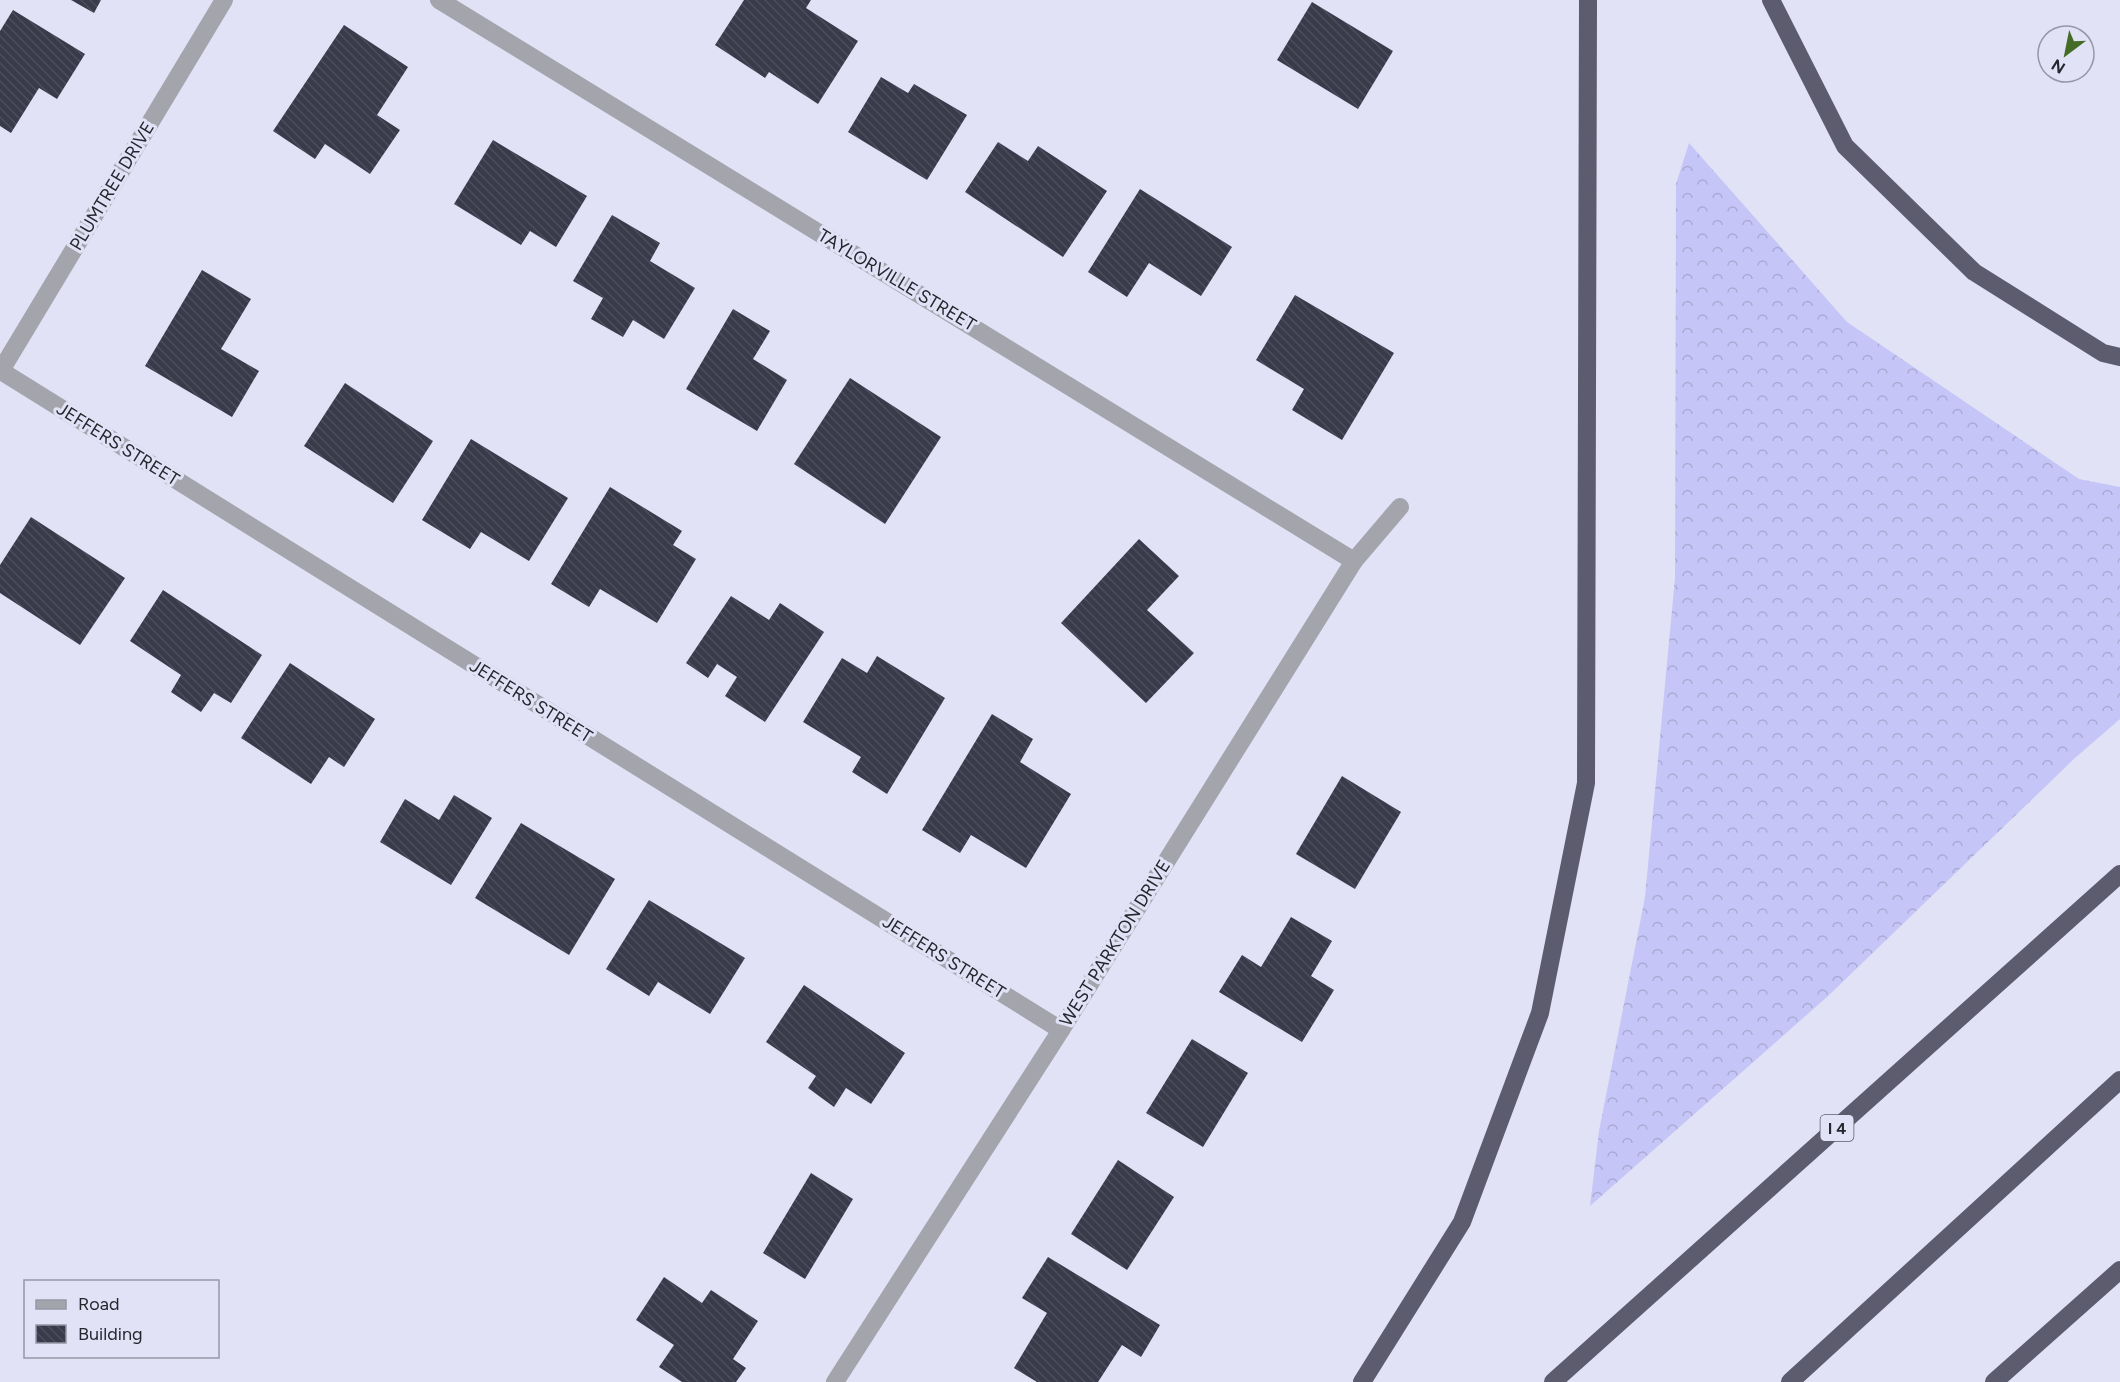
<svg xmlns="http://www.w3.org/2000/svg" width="2120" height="1382" font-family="Figtree,sans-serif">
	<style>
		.forest { fill: url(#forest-crowns) }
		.building { fill: url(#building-back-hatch) }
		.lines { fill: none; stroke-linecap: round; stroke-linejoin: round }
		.minor { stroke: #a4a4ad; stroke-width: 18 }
		.highway { stroke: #5c5c6e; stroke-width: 18 }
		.labels { text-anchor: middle; stroke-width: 6; stroke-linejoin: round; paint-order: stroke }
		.shield { fill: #e1e2f6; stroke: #5e5e6a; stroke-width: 1.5 }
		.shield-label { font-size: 16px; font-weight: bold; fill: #26262e }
		.street-label { font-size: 18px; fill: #26262e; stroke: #e1e2f6 }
	</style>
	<defs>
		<pattern id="forest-crowns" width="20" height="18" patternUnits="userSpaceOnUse" patternTransform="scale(1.5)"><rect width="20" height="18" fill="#c5c6f7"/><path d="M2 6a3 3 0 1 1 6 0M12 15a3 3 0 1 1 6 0" fill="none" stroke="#a9aad4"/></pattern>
		<pattern id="building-back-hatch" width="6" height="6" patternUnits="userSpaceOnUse" patternTransform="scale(1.5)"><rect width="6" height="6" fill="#393a4a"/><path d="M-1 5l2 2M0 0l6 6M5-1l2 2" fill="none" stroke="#4d4e5c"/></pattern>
	</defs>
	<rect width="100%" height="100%" fill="#e1e2f6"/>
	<polygon class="forest" points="1689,143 1847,322 2079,479 2120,487 2120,719 2075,758 1827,997 1590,1206 1599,1131 1645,897 1675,578 1676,184"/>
	<g class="building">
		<polygon points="71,0 101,0 94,13"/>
		<polygon points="744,0 811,0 806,8 858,41 818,104 769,72 765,78 715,45"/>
		<polygon points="1312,2 1393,51 1358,109 1277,60"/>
		<polygon points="13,10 85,54 57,99 39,88 11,133 0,126 0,31"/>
		<polygon points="344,25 408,67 377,115 400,130 370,174 325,144 315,159 273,131"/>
		<polygon points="881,77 908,93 914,84 967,115 927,180 848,132"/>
		<polygon points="493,140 587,196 556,247 530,231 521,245 454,204"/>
		<polygon points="998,142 1028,161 1038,146 1107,191 1063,257 965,192"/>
		<polygon points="1140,189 1232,247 1201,296 1149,263 1127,297 1088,272"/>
		<polygon points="612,215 660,243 650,261 695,288 664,339 633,320 623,337 591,319 603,298 573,281"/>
		<polygon points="202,270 251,299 221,349 259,371 232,417 145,366"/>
		<polygon points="1295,295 1394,353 1342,440 1292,410 1304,389 1256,360"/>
		<polygon points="733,309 770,331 753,359 787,380 757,431 686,389"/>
		<polygon points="850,378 941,437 885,524 794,464"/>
		<polygon points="345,383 433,441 393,503 304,446"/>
		<polygon points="471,439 568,498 529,561 481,532 470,549 422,520"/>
		<polygon points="610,487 682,531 673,545 696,559 657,623 600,589 589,607 551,584"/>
		<polygon points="31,517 125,578 80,645 0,593 0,565"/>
		<polygon points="1139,539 1179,576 1147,610 1194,653 1146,703 1061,623"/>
		<polygon points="163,590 262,655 231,703 214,693 201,712 171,692 181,675 130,641"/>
		<polygon points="731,596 769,620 780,603 824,632 765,722 725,696 737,677 717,664 708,678 686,663"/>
		<polygon points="877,656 945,698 887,794 852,772 861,757 803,722 842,658 867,673"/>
		<polygon points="290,663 375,719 344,767 329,757 311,784 241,738"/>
		<polygon points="992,714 1033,739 1020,762 1071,794 1026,868 971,835 960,853 922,830"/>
		<polygon points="1342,776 1401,812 1355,889 1296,854"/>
		<polygon points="454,795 492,818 451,885 380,842 405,799 439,820"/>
		<polygon points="521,823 615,879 569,955 475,898"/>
		<polygon points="649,900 745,958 710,1014 658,982 649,996 606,969"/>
		<polygon points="1291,917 1332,941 1311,976 1334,990 1302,1042 1219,992 1242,955 1261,967"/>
		<polygon points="804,985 905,1053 871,1104 846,1088 834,1107 808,1088 816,1076 766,1042"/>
		<polygon points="1192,1039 1248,1073 1203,1147 1146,1113"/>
		<polygon points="1118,1160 1174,1197 1127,1270 1071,1234"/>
		<polygon points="811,1173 853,1199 805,1279 763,1253"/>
		<polygon points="1048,1257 1160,1325 1141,1357 1122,1345 1098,1382 1037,1382 1014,1368 1047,1313 1022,1298"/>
		<polygon points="664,1277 702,1303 711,1290 758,1321 733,1359 746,1368 736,1382 682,1382 659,1367 674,1345 636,1320"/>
	</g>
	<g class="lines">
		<g class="minor">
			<polyline points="439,0 1354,561"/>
			<polyline points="1,371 1061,1030"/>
			<polyline points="0,372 224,0"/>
			<polyline points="835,1382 1061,1030 1354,561 1400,507"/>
		</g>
		<g class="highway">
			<polyline points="1771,0 1845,146 1974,272 2103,353 2120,357"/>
			<polyline points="1362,1382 1462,1222 1540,1013 1586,783 1588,0"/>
			<polyline points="1553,1382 2120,874"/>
			<polyline points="1790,1382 2120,1080"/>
			<polyline points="1994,1382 2120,1270"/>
		</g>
	</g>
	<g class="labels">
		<rect class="shield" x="1820.5" y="1115" width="33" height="26" rx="4.5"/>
		<g class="shield-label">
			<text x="1837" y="1134">I 4</text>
		</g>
		<g class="street-label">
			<text transform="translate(112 186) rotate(-59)" y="6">PLUMTREE DRIVE</text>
			<text transform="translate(897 280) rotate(31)" y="6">TAYLORVILLE STREET</text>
			<text transform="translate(118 444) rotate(32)" y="6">JEFFERS STREET</text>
			<text transform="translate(531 701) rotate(32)" y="6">JEFFERS STREET</text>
			<text transform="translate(1115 943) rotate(-58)" y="6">WEST PARKTON DRIVE</text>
			<text transform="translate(944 957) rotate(32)" y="6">JEFFERS STREET</text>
		</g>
	</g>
	<rect x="24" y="1280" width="195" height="78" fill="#e1e2f6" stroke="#9697a6" stroke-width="1.5"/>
	<rect x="36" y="1300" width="30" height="9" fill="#a4a4ad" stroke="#9697a6" stroke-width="1.5"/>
	<text x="78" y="1310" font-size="18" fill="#26262e">Road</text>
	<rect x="36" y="1325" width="30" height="18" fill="url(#building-back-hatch)" stroke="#9697a6" stroke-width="1.5"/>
	<text x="78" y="1340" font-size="18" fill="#26262e">Building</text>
	<g transform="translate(2066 54) rotate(212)"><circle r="28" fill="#e1e2f6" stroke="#9697a6" stroke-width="1.5"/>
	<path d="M0-4.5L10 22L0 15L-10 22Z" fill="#446c27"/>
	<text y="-9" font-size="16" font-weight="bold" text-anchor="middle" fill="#26262e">N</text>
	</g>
</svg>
